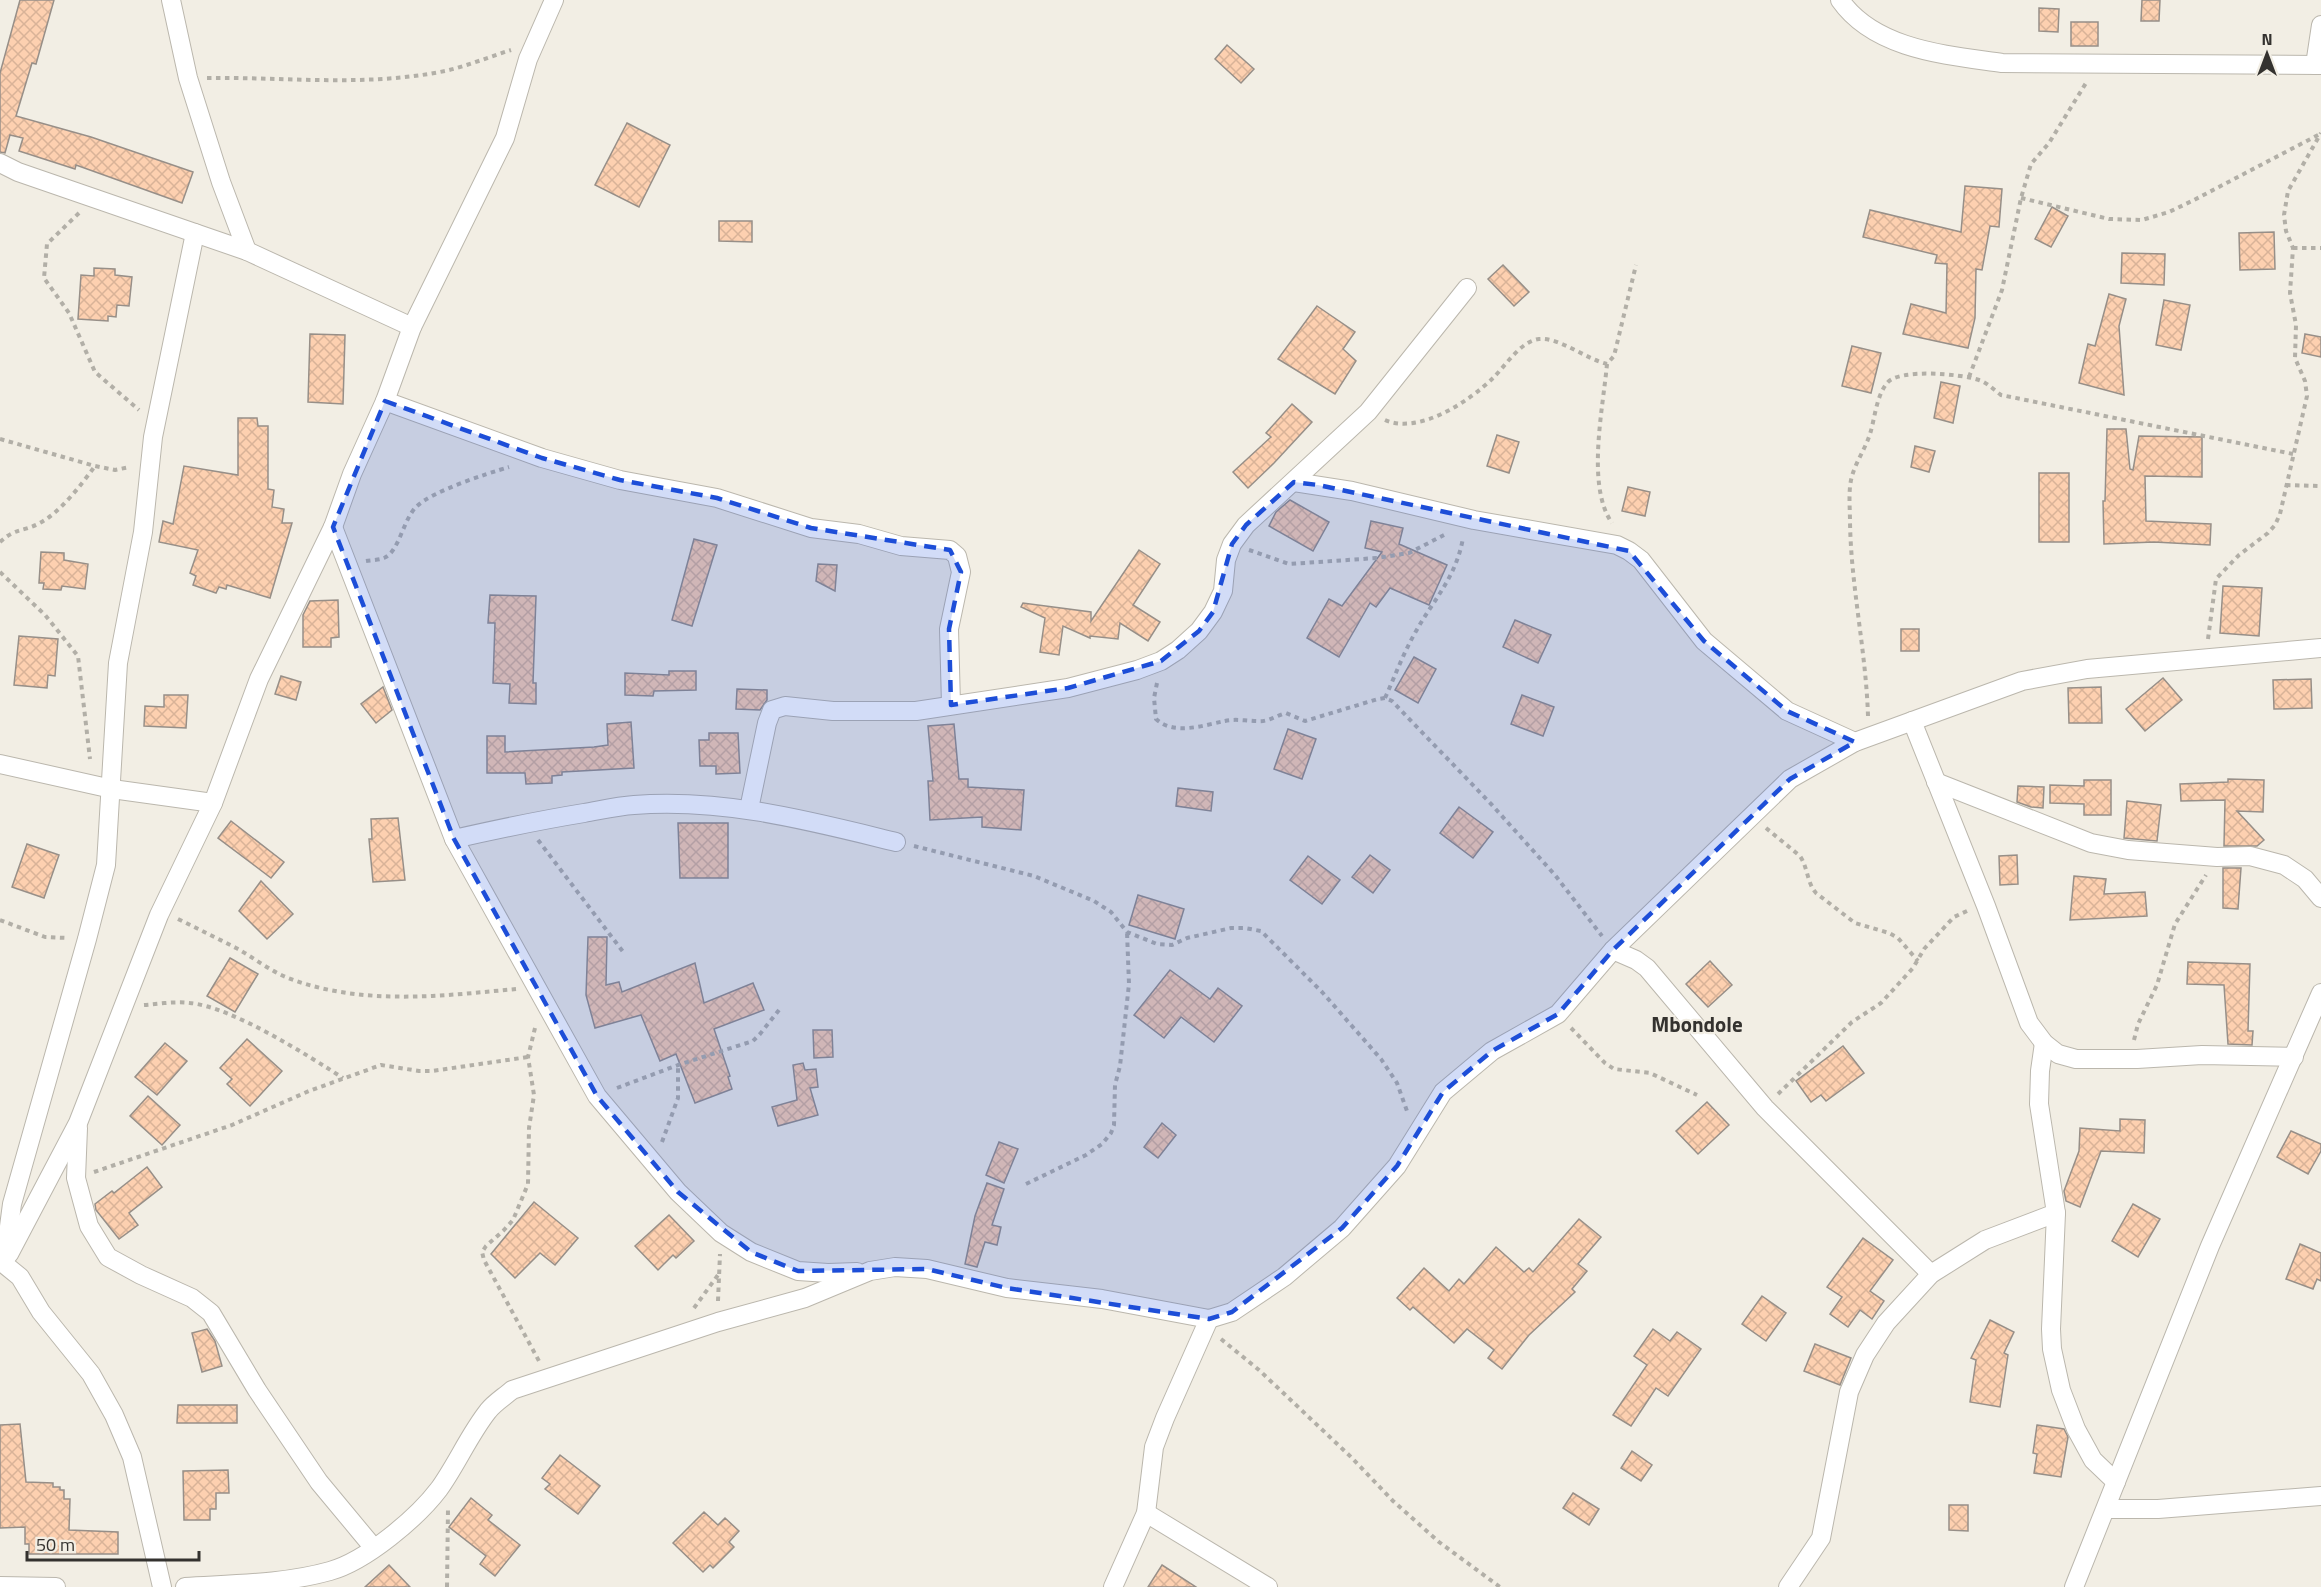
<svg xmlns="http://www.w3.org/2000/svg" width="2321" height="1587" font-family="'Titillium Web',sans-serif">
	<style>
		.building { fill: url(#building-cross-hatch); stroke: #978f88; stroke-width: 1.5 }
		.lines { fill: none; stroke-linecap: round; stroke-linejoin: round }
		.street-casing { stroke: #bbb7ad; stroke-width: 20 }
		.path { stroke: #b2afa7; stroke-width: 4; stroke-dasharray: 4.5 4.5; stroke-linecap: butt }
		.street { stroke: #fff; stroke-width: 18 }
		.marked { fill: #1d4ed8; fill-opacity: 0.2; stroke: #1d4ed8; stroke-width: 4.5; stroke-dasharray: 12 8; stroke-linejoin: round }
		.labels { text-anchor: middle; stroke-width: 4.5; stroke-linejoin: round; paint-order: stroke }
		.quarter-label { font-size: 21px; font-weight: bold; fill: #34322f; stroke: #f2eee4 }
	</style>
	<defs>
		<pattern id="building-cross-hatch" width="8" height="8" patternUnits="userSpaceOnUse" patternTransform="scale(1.5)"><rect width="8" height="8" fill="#fdd0b0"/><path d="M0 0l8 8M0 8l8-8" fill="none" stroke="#d9b398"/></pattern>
	</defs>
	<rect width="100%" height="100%" fill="#f2eee4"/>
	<g class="building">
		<polygon points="20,0 54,0 36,64 32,63 16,116 91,137 193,172 182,203 76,165 75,169 19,151 23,138 10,135 5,153 0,152 0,73"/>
		<polygon points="2142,0 2160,0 2159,21 2141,21"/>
		<polygon points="2039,8 2059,9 2058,32 2039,31"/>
		<rect x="2071" y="22" width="27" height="24"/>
		<polygon points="1227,45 1254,69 1241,83 1215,59"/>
		<polygon points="627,123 670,145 639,207 595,185"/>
		<polygon points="1965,186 2002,189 1999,227 1990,226 1982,270 1976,269 1975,318 1968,348 1903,334 1911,304 1946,313 1947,264 1935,263 1937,255 1863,237 1870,210 1961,232"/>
		<polygon points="2052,207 2068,216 2051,247 2035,239"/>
		<polygon points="719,221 752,221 752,242 719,241"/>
		<polygon points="2274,232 2275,269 2240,270 2239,233"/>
		<polygon points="2122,253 2165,254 2164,285 2121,283"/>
		<polygon points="1503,265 1529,292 1514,306 1488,279"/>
		<polygon points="94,268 115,269 115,275 132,277 129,306 117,305 116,317 108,316 108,321 78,319 81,275 94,276"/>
		<polygon points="2109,294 2126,299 2119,326 2124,395 2079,383 2088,344 2095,346"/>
		<polygon points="2164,300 2190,305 2181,350 2156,345"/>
		<polygon points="1317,306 1355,332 1343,349 1356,361 1335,394 1278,359"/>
		<polygon points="310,334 345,335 343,404 308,402"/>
		<polygon points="2305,334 2321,337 2321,357 2302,353"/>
		<polygon points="1852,346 1881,353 1871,393 1842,386"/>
		<polygon points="1941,382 1960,386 1953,423 1934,418"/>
		<polygon points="1292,404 1312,422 1274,463 1248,488 1233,472 1271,437 1266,433"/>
		<polygon points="238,418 257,418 258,426 268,426 268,489 274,490 272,507 284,509 282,523 292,523 270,598 227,585 226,589 219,587 216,593 193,585 196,576 190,573 198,550 159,542 163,521 173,524 184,466 238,475"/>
		<polygon points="2107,429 2126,429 2130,469 2133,470 2139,436 2202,437 2202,477 2145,476 2146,521 2211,524 2210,545 2154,542 2104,544 2103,501 2105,501"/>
		<polygon points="1497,435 1519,442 1509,473 1487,466"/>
		<polygon points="1915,446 1935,451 1929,472 1911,467"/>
		<rect x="2039" y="473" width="30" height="69"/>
		<polygon points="1628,487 1650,492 1645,516 1622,511"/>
		<polygon points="1290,500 1329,522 1313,551 1269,526 1276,512"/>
		<polygon points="1371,521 1403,528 1399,544 1447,565 1429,605 1390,588 1376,607 1370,603 1339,657 1307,638 1329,599 1342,606 1382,552 1365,548"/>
		<polygon points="694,539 717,545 692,626 672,620"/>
		<polygon points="1139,550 1160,564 1133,605 1160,622 1148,641 1120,623 1118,639 1090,636 1090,638 1063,626 1059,655 1040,652 1045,618 1021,607 1023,603 1091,612 1091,621"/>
		<polygon points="41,552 64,553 64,560 88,564 85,589 62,586 61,590 43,589 44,583 39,583"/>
		<polygon points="818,564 837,565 835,591 816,581"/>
		<polygon points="2223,586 2262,588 2259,636 2220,633"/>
		<polygon points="490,595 536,596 533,683 536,683 536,704 509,703 510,684 493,683 495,623 488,623"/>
		<polygon points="338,600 339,637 331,638 331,647 303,647 303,615 310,601"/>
		<polygon points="1515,620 1551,635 1538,663 1503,647"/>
		<rect x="1901" y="629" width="18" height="22"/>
		<polygon points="19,636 58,639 55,676 48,675 47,688 14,685"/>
		<polygon points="1414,657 1436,669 1418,703 1395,690"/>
		<polygon points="669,671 696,671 696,690 654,691 653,696 625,695 625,673 669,675"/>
		<polygon points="281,676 301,682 296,700 275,694"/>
		<polygon points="2163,678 2182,700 2145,731 2126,709"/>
		<polygon points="2311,679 2312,708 2274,709 2273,680"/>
		<polygon points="383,687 392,710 376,723 361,704"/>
		<polygon points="2101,687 2102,723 2069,723 2068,688"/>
		<polygon points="737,689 767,690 767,700 760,710 736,709"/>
		<polygon points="164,695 188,695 186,728 144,726 145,706 164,707"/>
		<polygon points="1522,695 1554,707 1543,736 1511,724"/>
		<polygon points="631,722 634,768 562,772 562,775 552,776 552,783 526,784 525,773 487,773 487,736 505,736 505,752 594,747 608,745 607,724"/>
		<polygon points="954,724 959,779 968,779 968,787 1024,790 1021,830 982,827 982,817 930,820 928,781 933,781 928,726"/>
		<polygon points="1288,729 1316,739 1302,779 1274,769"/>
		<polygon points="709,733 738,733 740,773 716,774 716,766 700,766 699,740 709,740"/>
		<polygon points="2228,779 2264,780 2263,812 2237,811 2264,840 2257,846 2224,846 2225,800 2181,801 2180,784 2228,782"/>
		<polygon points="2084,780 2111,780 2111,815 2084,815 2084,804 2050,803 2050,785 2084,786"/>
		<polygon points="2018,786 2044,787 2043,808 2031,807 2017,802"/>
		<polygon points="1178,788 1213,792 1211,811 1176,806"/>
		<polygon points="2127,801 2161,805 2157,841 2124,838"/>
		<polygon points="1459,807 1493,832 1473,858 1440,833"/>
		<polygon points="398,818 405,880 373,882 369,839 372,839 371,819"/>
		<polygon points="231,821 284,862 271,878 218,838"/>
		<polygon points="678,823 728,823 728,878 680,878"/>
		<polygon points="27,844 59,855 44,898 12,887"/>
		<polygon points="1370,855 1390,870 1373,893 1352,877"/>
		<polygon points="2017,855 2018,884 2000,885 1999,856"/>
		<polygon points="1308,856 1340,880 1322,904 1290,880"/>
		<polygon points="2223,868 2241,868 2238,909 2223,908"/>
		<polygon points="2074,876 2106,879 2104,894 2145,892 2147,916 2070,920"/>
		<polygon points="261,881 293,914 267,939 239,911"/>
		<polygon points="1138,895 1184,909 1175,939 1129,925"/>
		<polygon points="588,937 607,937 606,985 619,982 622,992 695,963 704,1003 753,983 764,1010 714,1029 730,1076 728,1077 732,1089 695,1103 676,1054 660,1061 641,1015 595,1028 586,995"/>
		<polygon points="230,958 258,974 235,1012 207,996"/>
		<polygon points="1710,961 1732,985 1708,1007 1686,984"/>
		<polygon points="2188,962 2250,964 2248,1031 2253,1031 2252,1045 2228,1044 2224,985 2187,984"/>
		<polygon points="1170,970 1210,999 1218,988 1242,1006 1214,1042 1181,1017 1164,1038 1134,1015"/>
		<polygon points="813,1030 832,1030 833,1057 814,1058"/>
		<polygon points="247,1039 282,1071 250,1106 227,1084 232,1079 220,1068"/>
		<polygon points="165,1043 187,1061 157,1095 135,1077"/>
		<polygon points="1843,1046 1864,1073 1826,1101 1821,1095 1811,1102 1796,1081"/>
		<polygon points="803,1063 805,1070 816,1069 818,1087 810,1088 818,1115 778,1126 772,1107 797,1100 793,1065"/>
		<polygon points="148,1096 180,1125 162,1145 130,1116"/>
		<polygon points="1707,1102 1729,1125 1698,1154 1676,1131"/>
		<polygon points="2120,1119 2145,1120 2144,1153 2101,1151 2080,1207 2066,1201 2064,1191 2079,1151 2080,1128 2120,1131"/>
		<polygon points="1162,1123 1176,1135 1158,1158 1144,1147"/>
		<polygon points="2291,1131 2321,1144 2321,1151 2308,1174 2277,1157"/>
		<polygon points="999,1142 1018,1149 1004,1183 986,1175"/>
		<polygon points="147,1167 162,1187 129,1213 138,1225 119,1239 96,1210 95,1204 112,1191 114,1193"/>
		<polygon points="987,1183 1004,1189 992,1225 1001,1227 997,1245 985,1242 977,1267 965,1264 975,1216"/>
		<polygon points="534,1202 578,1238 555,1265 540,1253 515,1278 491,1254"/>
		<polygon points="2133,1204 2160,1219 2138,1257 2112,1241"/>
		<polygon points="669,1215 694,1241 676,1258 673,1255 658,1270 635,1246"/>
		<polygon points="1579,1219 1601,1237 1578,1264 1587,1271 1572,1289 1575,1292 1529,1335 1502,1369 1488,1358 1494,1350 1467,1329 1454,1343 1413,1307 1410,1310 1397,1298 1424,1268 1449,1291 1459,1279 1464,1284 1496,1247 1524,1272 1529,1268 1533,1272"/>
		<polygon points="1863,1238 1893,1260 1870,1291 1884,1301 1872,1319 1860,1310 1848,1327 1830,1314 1842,1297 1827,1287"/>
		<polygon points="2300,1244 2321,1253 2321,1281 2317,1279 2313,1289 2286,1279"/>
		<polygon points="1762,1296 1786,1313 1766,1341 1742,1324"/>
		<polygon points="1990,1320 2014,1332 2004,1353 2008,1355 2000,1407 1970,1402 1976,1360 1971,1358"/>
		<polygon points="207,1329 215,1341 222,1366 202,1372 192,1333"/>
		<polygon points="1653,1329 1670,1341 1677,1332 1701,1349 1668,1396 1656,1388 1631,1426 1613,1415 1647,1365 1634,1356"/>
		<polygon points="1815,1344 1851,1358 1840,1385 1804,1371"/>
		<polygon points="178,1405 237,1405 237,1423 177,1423"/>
		<polygon points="20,1424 26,1482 53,1483 53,1487 60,1487 60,1490 64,1490 64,1499 70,1499 69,1530 118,1532 118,1554 29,1554 29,1544 25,1544 25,1527 0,1528 0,1425"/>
		<polygon points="2037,1425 2064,1429 2068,1437 2061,1477 2034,1473 2037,1454 2033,1453"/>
		<polygon points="1632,1451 1652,1465 1641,1481 1621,1468"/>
		<polygon points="560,1455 600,1486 578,1514 545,1489 550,1484 542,1478"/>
		<polygon points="228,1470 229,1493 216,1493 216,1509 210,1509 210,1520 184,1520 183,1471"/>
		<polygon points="1573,1493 1599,1509 1589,1525 1563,1508"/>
		<polygon points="471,1498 492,1515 488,1520 520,1545 495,1576 480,1564 486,1556 449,1527"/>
		<polygon points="1949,1505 1968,1505 1968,1531 1949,1530"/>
		<polygon points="704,1512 718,1525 725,1518 739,1531 729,1542 734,1547 713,1568 710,1565 703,1572 673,1543"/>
		<polygon points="389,1565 410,1587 365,1587"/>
		<polygon points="1162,1565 1196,1587 1148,1587"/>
	</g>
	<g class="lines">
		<defs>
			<g id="street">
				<polyline points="171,0 188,78 221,182 247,251"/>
				<path d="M 1840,0 C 1875,50 1947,55 2002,63 L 2321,65"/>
				<polyline points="2315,65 2321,25"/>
				<polyline points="0,163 18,172 247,251 412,327"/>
				<polyline points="385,401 542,458 620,480 717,498 811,528 859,534 901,546 950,550 957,556 961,572 949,629 951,705"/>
				<polyline points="1294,482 1352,491 1474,520 1617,545 1629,551 1641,560 1704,641 1787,711 1855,742"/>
				<polyline points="333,527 454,839 597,1096 678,1192 721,1233 751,1252 798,1271 828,1273 857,1272"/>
				<polyline points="1912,721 1986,906 2029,1023 2044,1043 2058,1054 2076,1059 2137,1059 2202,1055 2294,1057"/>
				<polyline points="0,764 112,789 213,803"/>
				<polyline points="1936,782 2091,843 2128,850 2217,857 2250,856 2284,865 2305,879 2321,898"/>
				<polyline points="749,809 767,723 772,710 785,706 833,711 916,711 1068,688 1137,670 1161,661 1178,650 1199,631 1213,612 1223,591 1226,560 1232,544 1246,525 1368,412 1467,288"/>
				<path d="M 454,839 C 498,829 541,820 584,813 C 601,810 618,806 634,805 C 724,798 810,821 896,842"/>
				<polyline points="1613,950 1636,960 1647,968 1765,1108 1931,1274"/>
				<polyline points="2044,1043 2040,1071 2039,1104 2056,1213 2051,1329 2052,1349 2061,1390 2076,1429 2093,1460 2116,1482"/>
				<polyline points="78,1128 76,1178 89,1226 108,1257 141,1275 192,1298 211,1313 257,1390 319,1482 373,1547"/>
				<polyline points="9,1254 78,1123 159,915 213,803 259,679 333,527 352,474 385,401 412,327 505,138 528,59 554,0"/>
				<polyline points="2106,1509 2158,1509 2321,1496"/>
				<polyline points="1146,1513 1268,1587"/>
				<polyline points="0,1586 56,1587"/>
				<polyline points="162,1587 132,1457 114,1415 91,1374 41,1312 20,1277 4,1264 12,1204 87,939 106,865 118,663 143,532 153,437 195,233"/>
				<path d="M 185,1587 C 232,1584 284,1584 330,1571 C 366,1561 417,1518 439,1489 C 457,1464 469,1435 488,1411 C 494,1403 504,1397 512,1390 L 718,1322 L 805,1298 L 870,1271 L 895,1267 L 927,1269 L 1007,1288 L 1102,1299 L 1209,1319 L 1232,1312 L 1284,1277 L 1342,1228 L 1397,1166 L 1443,1092 L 1492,1051 L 1558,1014 L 1613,950 L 1790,779 L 1855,742 L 2022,681 L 2087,669 L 2321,648"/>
				<polyline points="1113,1587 1146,1513 1154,1447 1165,1418 1209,1319"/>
				<polyline points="1788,1587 1821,1538 1849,1392 1865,1355 1886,1323 1931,1274 1985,1240 2056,1213"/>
				<polyline points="2074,1587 2210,1246 2321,993"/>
			</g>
		</defs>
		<use href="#street" class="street-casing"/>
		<g class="path">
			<path d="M 207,78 C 286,77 367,87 445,71 C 467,66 489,57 511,50"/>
			<polyline points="2021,198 2109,219 2142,220 2169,212 2194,200 2320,134"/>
			<polyline points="79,213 47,244 44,278 69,313 95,372 139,410"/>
			<polyline points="2293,248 2321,248"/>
			<path d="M 1607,364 C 1603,409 1586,486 1612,523"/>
			<polyline points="1969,377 2002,290 2021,198 2031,164 2049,143 2086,83"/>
			<path d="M 1385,420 C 1419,435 1470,401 1494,377 C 1506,365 1521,341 1539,339 C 1559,337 1586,359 1607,364 L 1614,356 L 1636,265"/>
			<polyline points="0,439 95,466 115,470 130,467"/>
			<polyline points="2286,485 2321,486"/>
			<path d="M 0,542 C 15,528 22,532 38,524 C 60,513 81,485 95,466"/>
			<polyline points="1249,550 1289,564 1377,558 1409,553 1444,535"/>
			<path d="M 366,561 C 372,560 379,560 384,558 C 399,552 403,520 416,507 C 432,491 486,474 509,467"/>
			<polyline points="0,572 45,615 78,656 90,759"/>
			<polyline points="2208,639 2216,579 2239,555 2268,533 2275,525 2280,514 2307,396 2305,381 2295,358 2296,325 2290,293 2293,248 2286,231 2284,215 2288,191 2321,133"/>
			<path d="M 1157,683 L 1154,698 L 1156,719 C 1174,736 1204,725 1225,721 C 1237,718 1251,722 1263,721 C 1271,720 1278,715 1286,713 L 1305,721 L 1378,699 L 1385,698 L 1392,701 L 1492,805 L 1555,875 L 1602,936"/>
			<path d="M 1385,698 C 1395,676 1403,654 1415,633 C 1433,600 1456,578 1463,538"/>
			<path d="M 1868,716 C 1866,651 1851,587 1850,522 C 1850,507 1848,490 1852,476 C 1856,462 1865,449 1870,434 C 1875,418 1876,397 1887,383 C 1899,368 1962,374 1979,380 C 1988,383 1994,390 2001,395 L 2293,454"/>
			<path d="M 1766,828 L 1800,856 C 1808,868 1807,883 1816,893 L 1855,923 L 1889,933 L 1898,938 L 1918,961"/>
			<polyline points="538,840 624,953"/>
			<polyline points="914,846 1034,876 1094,901 1111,912 1127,932 1157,944 1172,945 1187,938 1231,928 1245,928 1261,931 1322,992 1381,1059 1397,1083 1407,1111"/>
			<path d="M 178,919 C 198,929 217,938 236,948 C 253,957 270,971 288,978 C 361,1006 441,996 516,989"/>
			<polyline points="0,920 45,937 68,938"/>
			<path d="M 144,1005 C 159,1004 175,1001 190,1003 C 232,1007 307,1055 343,1078"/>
			<polyline points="535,1028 528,1057 534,1095 529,1128 528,1184 513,1220 504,1230 486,1246 482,1252 484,1260 539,1361"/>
			<polyline points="1571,1028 1605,1063 1614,1069 1650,1073 1697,1095"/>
			<polyline points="2134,1040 2138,1024 2157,985 2175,924 2206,875"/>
			<polyline points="617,1088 678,1065 753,1041 760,1034 779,1010"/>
			<polyline points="1778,1094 1852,1022 1881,1003 1913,968 1924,949 1954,917 1967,911"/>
			<polyline points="662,1142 678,1098 678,1065"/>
			<polyline points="94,1172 232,1125 309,1091 381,1065 419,1071 432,1071 528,1057"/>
			<polyline points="1026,1184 1086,1155 1102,1144 1111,1133 1114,1125 1115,1085 1120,1066 1129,984 1127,932"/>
			<polyline points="718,1301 720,1254"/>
			<polyline points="694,1308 718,1275"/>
			<polyline points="1221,1339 1259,1370 1351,1457 1393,1501 1439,1542 1500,1587"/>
			<polyline points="447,1587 448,1509"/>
		</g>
		<use href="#street" class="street"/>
	</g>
	<path class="marked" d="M 385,401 L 542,458 L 620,480 L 717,498 L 811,528 L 950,550 L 961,572 L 949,629 L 951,705 L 1068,688 L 1161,661 L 1199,631 L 1213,612 L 1232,544 L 1246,525 L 1294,482 L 1318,485 L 1629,551 L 1704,641 L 1787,711 L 1855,742 L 1790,779 L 1613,950 L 1558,1014 L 1492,1051 L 1443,1092 L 1397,1166 L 1342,1228 L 1232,1312 L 1209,1319 L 1007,1288 L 927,1269 L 798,1271 L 751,1252 L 678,1192 L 597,1096 L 454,839 L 333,527 Z"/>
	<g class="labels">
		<g class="quarter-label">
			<text x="1697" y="1032">Mbondole</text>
		</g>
	</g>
	<g transform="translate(2267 54)" stroke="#f2eee4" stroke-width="4.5" paint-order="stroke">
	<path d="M0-4.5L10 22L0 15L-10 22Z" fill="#34322f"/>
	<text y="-9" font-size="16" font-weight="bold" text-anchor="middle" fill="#34322f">N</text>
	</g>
	<path d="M27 1551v9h172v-9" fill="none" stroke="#34322f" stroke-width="3"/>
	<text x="36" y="1551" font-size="18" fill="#34322f" stroke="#f2eee4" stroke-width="4.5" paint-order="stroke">50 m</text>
</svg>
